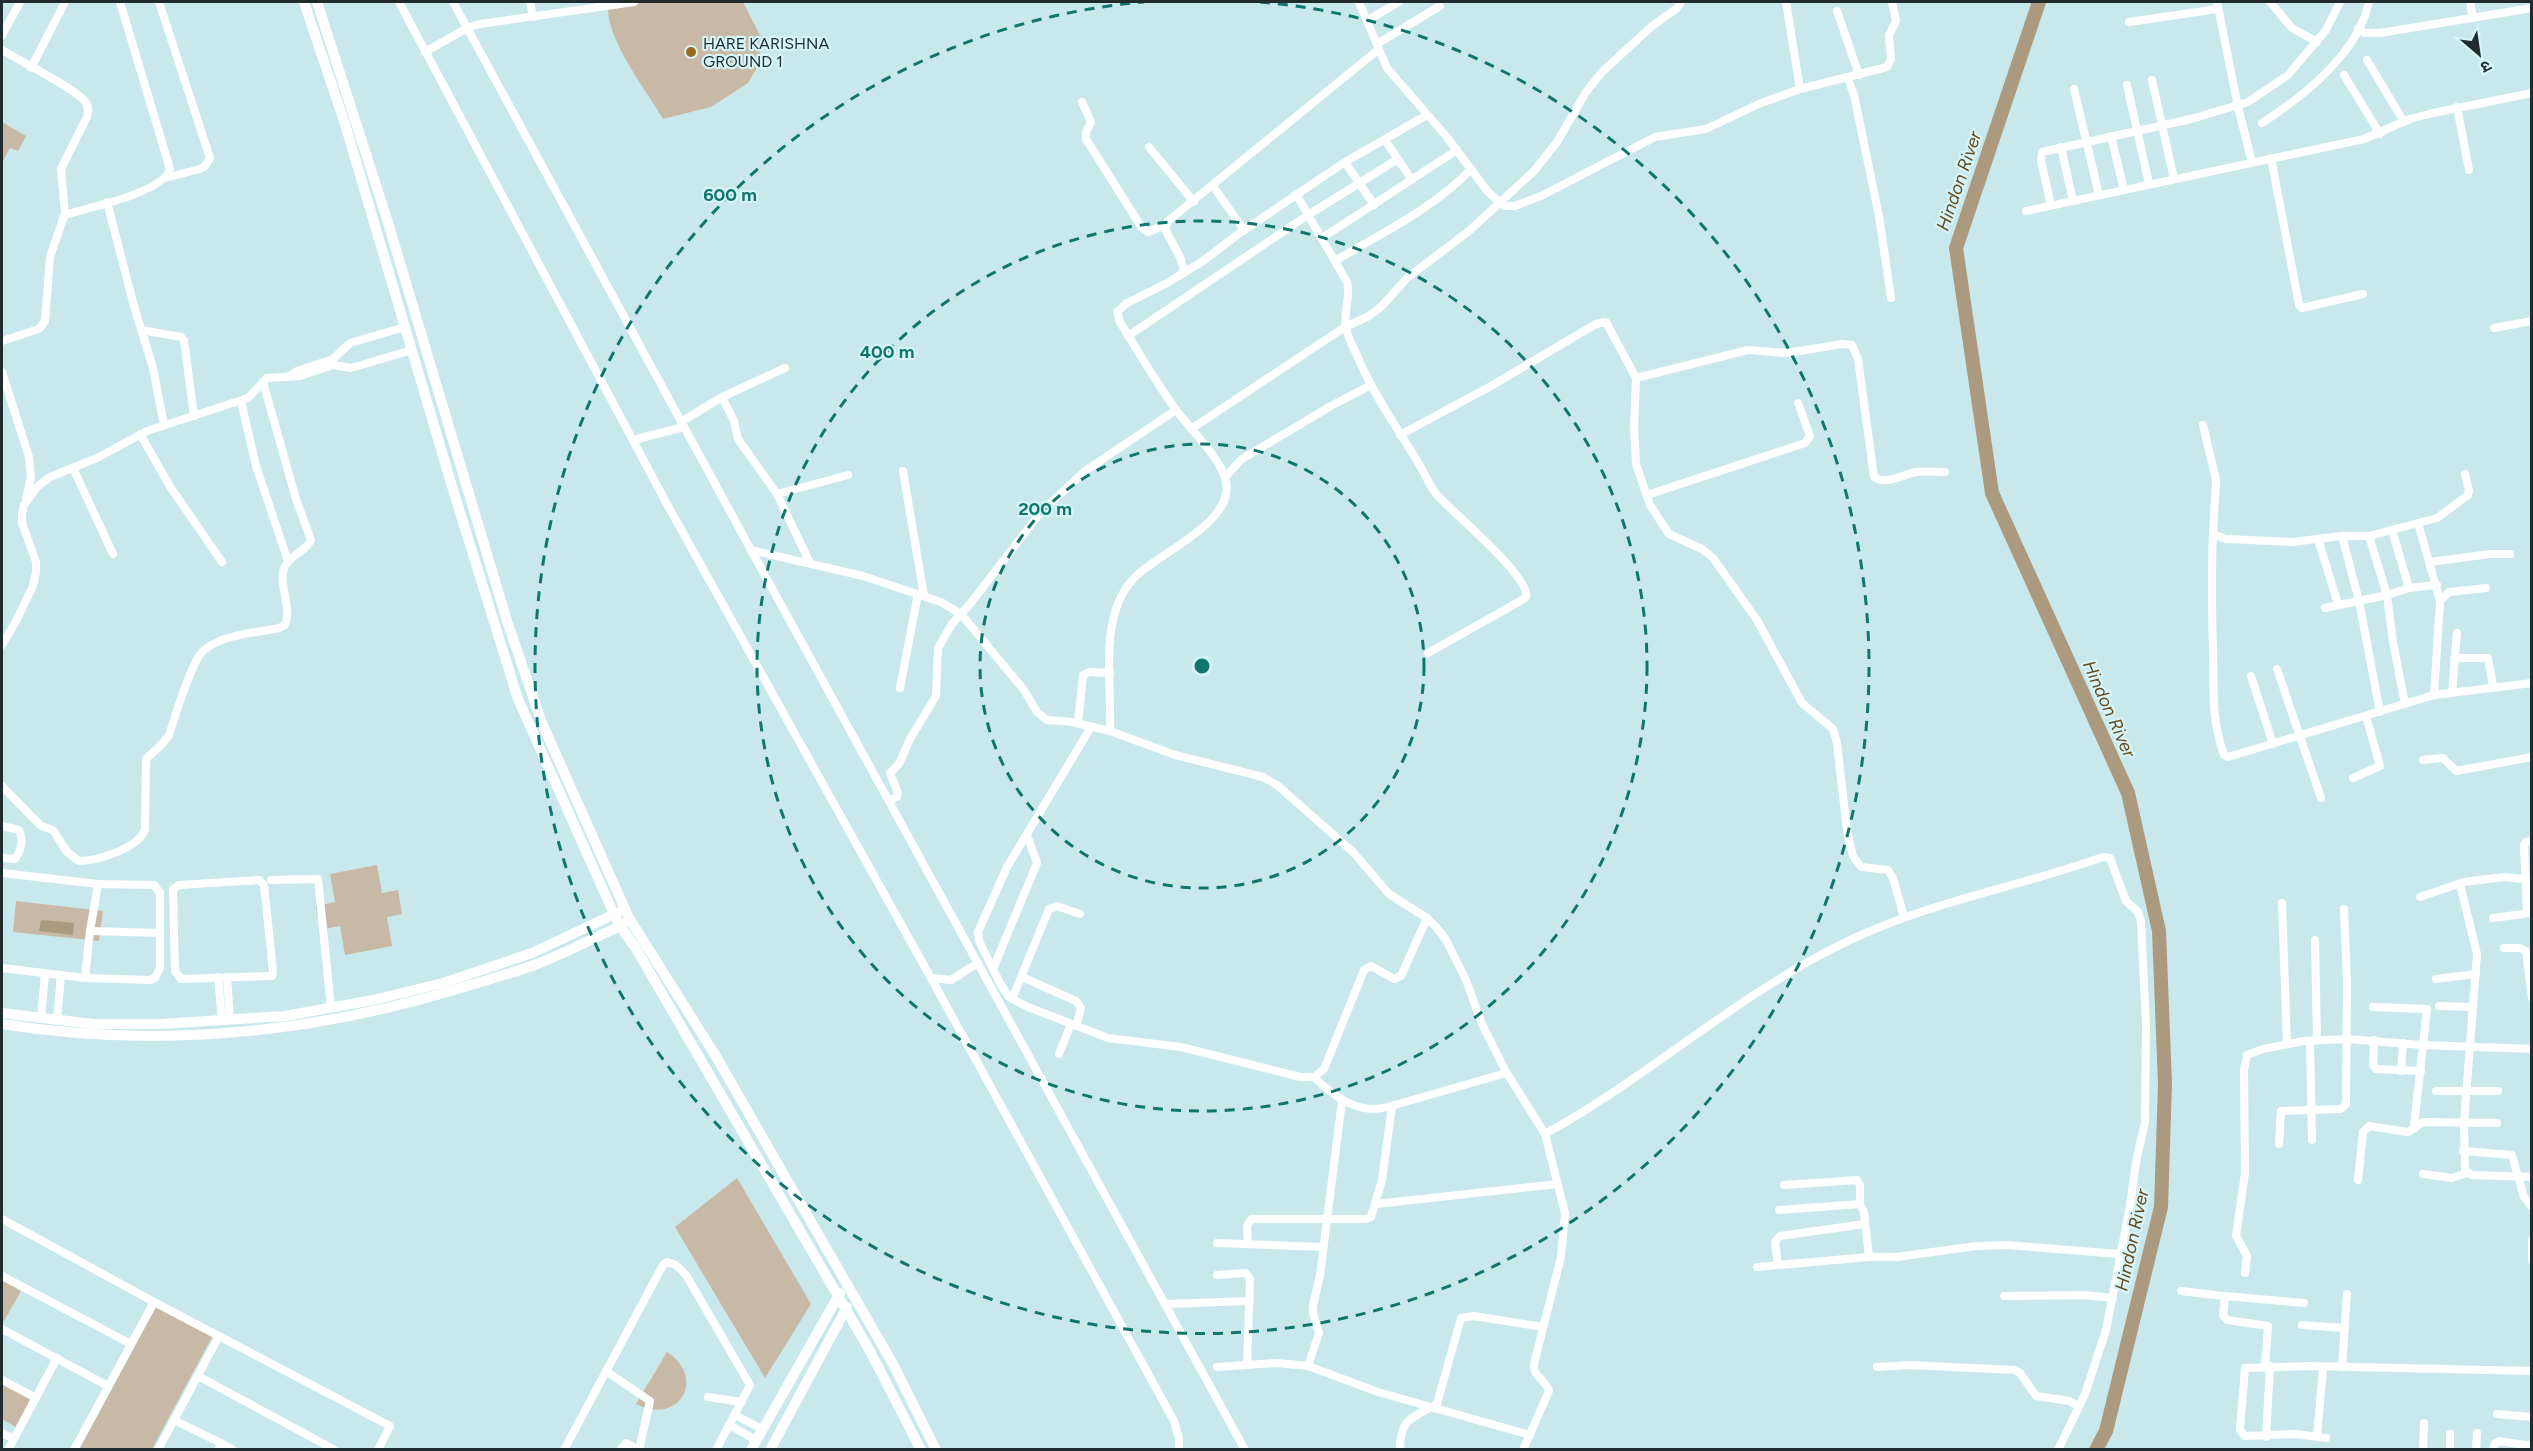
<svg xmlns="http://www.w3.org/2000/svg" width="2533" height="1451" font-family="Figtree,'Noto Sans Devanagari',sans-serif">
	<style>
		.green { fill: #c7b9a6 }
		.water { fill: #ac9a80 }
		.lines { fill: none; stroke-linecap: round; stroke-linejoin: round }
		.river { stroke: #ac9a80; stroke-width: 14 }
		.minor { stroke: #fff; stroke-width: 8 }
		.tertiary { stroke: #fff; stroke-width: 10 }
		.ring { fill: none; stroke: #0f766e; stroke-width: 3; stroke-dasharray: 10 8 }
		.poi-dot { fill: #996c1c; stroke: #d6f5f9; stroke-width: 2 }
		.labels { text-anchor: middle; stroke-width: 4.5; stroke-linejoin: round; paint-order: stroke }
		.poi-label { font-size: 16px; fill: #1f2b2c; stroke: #d6f5f9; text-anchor: start }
		.water-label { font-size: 18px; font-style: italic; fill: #664a1c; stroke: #d6f5f9 }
		.centre { fill: #0f766e; stroke: #d6f5f9; stroke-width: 3 }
		.ring-label { font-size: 18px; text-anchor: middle; font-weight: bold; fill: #0f766e; stroke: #d6f5f9; stroke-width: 4.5; stroke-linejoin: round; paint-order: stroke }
	</style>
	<rect width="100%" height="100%" fill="#c9e8eb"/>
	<g class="green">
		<path d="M 648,2 L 743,2 L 762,39 L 758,66 L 748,83 L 711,107 L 663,119 C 646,90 608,41 608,9 Z"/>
		<polygon points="2,122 26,136 18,151 10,148 2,163"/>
		<polygon points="377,865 382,893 398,890 402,914 387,917 392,946 345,955 340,926 320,930 316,906 335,902 330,874"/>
		<polygon points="16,901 103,911 99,941 13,932"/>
		<polygon points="737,1178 811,1304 765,1378 675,1227"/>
		<polygon points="2,1280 21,1291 4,1321 2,1320"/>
		<polygon points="156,1307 212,1337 152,1449 79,1450"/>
		<path d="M 667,1352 C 707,1378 679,1426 636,1404 Z"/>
		<polygon points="2,1382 31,1398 16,1427 2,1419"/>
	</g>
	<polygon class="water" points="41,920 74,923 73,935 39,931"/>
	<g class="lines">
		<polyline class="river" points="2039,2 1956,248 1992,493 2128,793 2159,931 2165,1084 2161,1207 2106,1431 2096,1450"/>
		<g class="minor">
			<polyline points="159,2 210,158 205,166 200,169 165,178"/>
			<polyline points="399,2 668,506 931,978 1174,1421 1179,1438 1179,1450"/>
			<polyline points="453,2 751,550 1245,1450"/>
			<polyline points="530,2 533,17"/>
			<polyline points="1359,2 1387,68 1446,136 1488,192 1504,206 1515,206 1541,196 1655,137 1706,129 1761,103 1800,89 1887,67 1891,59 1889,35 1896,21 1892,2"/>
			<polyline points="1786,2 1800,89"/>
			<polyline points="2217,2 2238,107 2252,162"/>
			<polyline points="2270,2 2292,28 2317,42"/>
			<polyline points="2470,2 2473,18"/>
			<polyline points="1837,11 1859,75"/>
			<polyline points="1368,20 1399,2"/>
			<polyline points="2129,22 2218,9"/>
			<polyline points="2358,29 2365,33 2380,33 2532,8"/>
			<polyline points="2,35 20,2"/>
			<polyline points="1377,44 1440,6"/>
			<path d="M 2,50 C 18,60 79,90 86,103 C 89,107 88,112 87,117 L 61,169 L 65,213 L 50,257 L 45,321 L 39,329 L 2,341"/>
			<polyline points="425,52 467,28 480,24 634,2"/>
			<polyline points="2367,60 2404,122"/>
			<polyline points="31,68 65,2"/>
			<polyline points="2344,75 2380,134"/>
			<polyline points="1848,79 1854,95 1879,216 1891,298"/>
			<polyline points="2152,80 2174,179"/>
			<polyline points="2127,85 2149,184"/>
			<polyline points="2074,89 2099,195"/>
			<polyline points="1082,102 1091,122 1086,132 1086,139 1142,228 1148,232 1165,225"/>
			<polyline points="2457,107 2469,170"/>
			<path d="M 2262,123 C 2304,96 2358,53 2369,2"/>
			<polyline points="2111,136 2124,190"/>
			<polyline points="1385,140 1412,180"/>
			<polyline points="1149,147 1194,202"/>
			<polyline points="2061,147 2073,201"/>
			<polyline points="2271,158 2299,305 2302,308 2363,294"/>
			<polyline points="1345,162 1374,205"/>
			<polyline points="1213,186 1244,230"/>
			<path d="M 1296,194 L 1347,282 C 1351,297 1343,312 1346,327 C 1347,336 1352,345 1356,353 C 1372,393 1397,427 1419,464 C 1425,474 1430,487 1437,495 C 1453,513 1530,576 1526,597 L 1522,600 L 1428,653"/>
			<polyline points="107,202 134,306 153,368 164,425"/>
			<polyline points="2051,205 2041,161 2042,152 2191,119 2248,102 2288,75 2326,30 2340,2"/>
			<polyline points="2026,211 2364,139 2410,119 2433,113 2532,93"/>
			<path d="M 65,215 C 87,208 163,193 170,169 L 120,2"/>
			<polyline points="1322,238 1457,150"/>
			<path d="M 1335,261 C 1380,234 1436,207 1471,169"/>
			<polyline points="1184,273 1181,259 1165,229 1168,221 1379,49"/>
			<polyline points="2494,328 2532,321"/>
			<polyline points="141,330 181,337 184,340 194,416"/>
			<polyline points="1128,336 1308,215 1398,159"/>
			<polyline points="2,372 29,457 31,477 26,499"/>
			<polyline points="288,377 297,371 333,359 350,343 405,327"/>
			<path d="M 1636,378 L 1748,350 L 1788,353 L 1842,344 L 1852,345 L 1858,359 L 1874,477 C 1887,486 1903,474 1916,472 C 1925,471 1935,472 1945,472"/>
			<polyline points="722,397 734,421 738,439 777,494 810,563"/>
			<polyline points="241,401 256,466 288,561"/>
			<polyline points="681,422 722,397 785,368"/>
			<polyline points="2203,425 2216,480 2213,534 2226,539 2292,542 2342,536 2369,536 2418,523 2440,601"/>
			<polyline points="1191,429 1345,327 1369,316 1382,306 1407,278 1469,231 1534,171 1557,142 1586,92 1602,72 1652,26 1676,9 1681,2"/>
			<polyline points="140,434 171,488 222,562"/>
			<polyline points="1400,435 1491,386 1596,324 1606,322 1636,378 1634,428 1636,464 1650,505 1669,534 1702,549 1713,558 1757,620 1802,703 1833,729 1837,743 1847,831 1853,856 1861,867 1888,870 1893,878 1904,917"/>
			<polyline points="633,440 684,427"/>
			<polyline points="73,468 113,554"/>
			<polyline points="903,471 924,596"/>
			<polyline points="1225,477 1242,459 1331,406 1371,385"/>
			<polyline points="777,494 848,475"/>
			<polyline points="1647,495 1805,443 1810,436 1798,403"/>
			<polyline points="2418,523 2437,518 2468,495 2469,491 2465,474"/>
			<polyline points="2392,530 2409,588"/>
			<path d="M 2213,534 C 2211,574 2212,614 2213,654 C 2214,692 2211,718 2224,755 L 2228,757 L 2434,695 L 2532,683"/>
			<polyline points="2342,536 2359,601 2380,712"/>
			<polyline points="2369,536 2387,595 2393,642 2405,704"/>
			<polyline points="2318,539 2338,604"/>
			<path d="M 751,550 L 863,576 L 941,602 L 961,614 L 1024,690 L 1037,712 L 1047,720 L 1072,722 L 1110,731 L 1175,755 L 1263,777 L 1277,785 L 1353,852 L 1389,894 L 1427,918 L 1437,928 L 1446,940 L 1466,980 L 1482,1024 L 1505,1070 L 1545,1134 C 1645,1079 1730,1001 1832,949 C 1917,904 2013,889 2103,857 L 2110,858 L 2126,901 L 2138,912 L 2141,922 L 2146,1024 L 2145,1122 L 2136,1162 L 2130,1206 L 2106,1330 L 2085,1394 L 2058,1450"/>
			<polyline points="2430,562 2490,554 2510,554"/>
			<polyline points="2325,608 2387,595 2409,588 2437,585"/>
			<polyline points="2,645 16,621 33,586 36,572 36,562 22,523 22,514 24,505 38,486 50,477 97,458 147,431 248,398 267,378 300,376 333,365 351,368 412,350"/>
			<polyline points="2454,658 2488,658 2493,686"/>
			<polyline points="2277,669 2321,798"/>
			<polyline points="2251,676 2273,744"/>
			<polyline points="900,688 918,594"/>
			<polyline points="2452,693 2457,633"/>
			<polyline points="2434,695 2440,601 2449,592 2486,588"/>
			<polyline points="1078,723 1083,675 1090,672 1110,673"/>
			<polyline points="1091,727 1007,867 978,932 979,941 1001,985 1009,997 1028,1007 1108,1038 1181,1047 1300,1077 1314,1077 1324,1069 1364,970 1371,966 1394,979 1401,976 1427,918"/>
			<path d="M 1110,731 C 1112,683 1098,616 1134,578 C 1158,553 1235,523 1226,481 C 1220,457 1191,430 1176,410 C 1156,382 1138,352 1120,322 L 1117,312 L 1127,303 L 1167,283 L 1203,261 L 1237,235 L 1345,162 L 1427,115"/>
			<polyline points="2423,760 2443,758 2456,771 2532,757"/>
			<polyline points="2353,778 2380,766 2366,716"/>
			<path d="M 2,786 L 41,826 L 53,830 L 67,852 L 79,861 C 96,861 140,848 145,829 L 146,759 L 163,743 L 169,735 C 175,717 192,659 204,650 C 223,634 256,633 279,628 L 285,625 C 292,609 280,588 283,572 C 286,556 305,553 311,540 L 296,499 L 263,382"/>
			<polyline points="889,801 897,797 898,793 890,773 899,764 910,739 936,696 938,648 952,624 970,604 1040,513 1085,471 1176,410"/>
			<path d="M 2,826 L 19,830 C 24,840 21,850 15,859 L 2,858"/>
			<polyline points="2,873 98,884 154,885 160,893 160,968 155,978 150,980 85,978 2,968"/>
			<polygon points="259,880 264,885 273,971 272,976 181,979 175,971 173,889 179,885"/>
			<polyline points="271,880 318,879 331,1008"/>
			<polyline points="98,884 90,931 160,933"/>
			<polyline points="2460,884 2477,954 2464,1122 2465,1170 2472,1175 2532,1177"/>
			<polyline points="2420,897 2464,882 2504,877 2532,880"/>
			<polyline points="2282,903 2287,1044"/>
			<polyline points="2527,913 2524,845 2526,842 2532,841"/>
			<polyline points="2493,918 2531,913"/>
			<polyline points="2315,940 2317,1040"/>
			<polyline points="2504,948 2520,948 2526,951 2532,998"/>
			<polyline points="993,969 1037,863 1027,835"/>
			<polyline points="218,977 222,1021"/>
			<polyline points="227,977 230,1020"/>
			<polyline points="1022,977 1076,1001 1081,1008 1076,1026"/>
			<polyline points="85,978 90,931"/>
			<polyline points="931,978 951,980 978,963"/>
			<polyline points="2436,979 2476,974"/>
			<polyline points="1012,999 1049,909 1057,906 1080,914"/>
			<polyline points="2439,1006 2473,1007"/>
			<polyline points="2373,1007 2427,1009 2414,1126"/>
			<polyline points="41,1018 45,974"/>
			<polyline points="57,1020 61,975"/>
			<polyline points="2374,1040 2373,1065 2376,1069 2421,1071"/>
			<polyline points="2310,1041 2312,1140"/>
			<polyline points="1059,1054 1071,1024"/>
			<polyline points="2401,1071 2403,1043"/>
			<path d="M 1314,1077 C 1334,1097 1359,1115 1388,1107 L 1506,1073"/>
			<polyline points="2436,1091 2498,1091"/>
			<polyline points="2279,1144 2281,1111 2341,1109 2346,1104 2347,983 2344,909"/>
			<polyline points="2463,1151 2512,1155 2524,1197 2532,1207"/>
			<polyline points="2423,1174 2452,1178 2467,1173"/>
			<path d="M 2358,1180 L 2363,1132 L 2369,1126 L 2407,1132 C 2414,1131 2416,1124 2425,1122 L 2497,1123"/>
			<polyline points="1784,1185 1857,1180 1860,1185 1860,1204"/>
			<polyline points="1376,1204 1558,1184"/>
			<polyline points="1779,1210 1860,1204 1864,1212 1869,1257"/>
			<polyline points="2,1219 154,1302 390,1426 378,1450"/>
			<polyline points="2532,1240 2532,1260"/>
			<polyline points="1217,1243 1323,1247"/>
			<polyline points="1248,1244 1247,1226 1251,1219 1366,1219 1371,1217 1382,1180 1392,1106"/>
			<polyline points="1778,1265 1775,1242 1780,1236 1865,1224"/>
			<polyline points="1757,1267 1869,1257 1896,1257 1977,1246 2007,1245 2119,1254"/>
			<polyline points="2245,1273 2247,1256 2236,1236 2245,1173 2244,1070 2247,1055 2263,1049 2304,1041 2347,1039 2422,1045 2532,1049"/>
			<polyline points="1217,1275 1246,1273 1250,1279 1247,1365"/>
			<polyline points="2,1276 131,1344"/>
			<polyline points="2181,1291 2223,1296 2225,1298 2223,1315 2227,1320 2268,1326 2265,1366"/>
			<polyline points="2004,1296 2084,1295 2113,1298"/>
			<polyline points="2224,1296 2304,1303"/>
			<polyline points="1166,1304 1250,1301"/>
			<polyline points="2302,1325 2344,1328"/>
			<polyline points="2,1329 108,1386"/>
			<polyline points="1308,1366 1319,1333 1313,1313 1313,1306 1320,1275 1342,1101"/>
			<polyline points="1217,1367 1277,1363 1308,1366 1378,1392 1530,1435"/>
			<polyline points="1877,1367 1909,1365 2015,1370 2020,1373 2036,1396 2069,1401 2079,1406"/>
			<polyline points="2342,1367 2347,1294"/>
			<polyline points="606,1371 650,1401 639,1450"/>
			<polyline points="198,1376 335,1450"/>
			<polyline points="2,1380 36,1398"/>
			<polyline points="708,1397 742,1402"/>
			<polyline points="1436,1407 1461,1318 1474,1316 1543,1327"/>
			<polyline points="2497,1414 2532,1417"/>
			<polyline points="735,1415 762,1429"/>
			<polyline points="174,1420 221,1443 218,1450"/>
			<polyline points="729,1425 756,1440"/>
			<polyline points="2,1433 14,1439"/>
			<polyline points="2266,1437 2270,1366"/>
			<polyline points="2317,1437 2323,1367"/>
			<polyline points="2326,1438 2296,1434 2245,1436 2240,1430 2245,1368 2310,1366 2532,1371"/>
			<polyline points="221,1443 233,1450"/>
			<polyline points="8,1450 57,1358"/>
			<polyline points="74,1450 154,1302"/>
			<polyline points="158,1450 219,1336"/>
			<polyline points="564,1450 663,1265 667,1262 676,1265 686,1275 750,1385 716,1450"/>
			<polyline points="620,1450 626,1443 638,1450"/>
			<path d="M 1400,1450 C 1400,1421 1409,1419 1433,1406"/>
			<path d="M 1523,1450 L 1549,1391 C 1546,1379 1533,1378 1534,1364 L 1561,1257 L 1565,1213 L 1545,1134"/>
			<polyline points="2423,1450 2424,1423"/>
			<polyline points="2450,1450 2450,1434"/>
			<polyline points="2476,1450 2477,1433"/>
			<polyline points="2493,1450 2495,1443 2499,1441 2532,1446"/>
		</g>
		<g class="tertiary">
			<polyline points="304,2 345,124 454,493 518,699 614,914 620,926 625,923"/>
			<polyline points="317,2 386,216 507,621 542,723 629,918 717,1058 776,1161 893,1364 936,1450"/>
			<polyline points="2,1013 93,1024 161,1024 285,1016 373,1000 443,983 532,953 619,912"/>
			<path d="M 2,1024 C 157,1049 314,1033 464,987 C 490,979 517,972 542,962 C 569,951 594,938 620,926 L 635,947 L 870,1351 L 921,1450"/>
			<polyline points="751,1450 840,1293"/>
			<polyline points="770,1450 847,1307"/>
		</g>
	</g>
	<g class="ring">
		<circle cx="1202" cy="666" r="222"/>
		<circle cx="1202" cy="666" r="445"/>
		<path d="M1260 2A667 667 0 1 1 1144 2"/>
	</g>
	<circle class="poi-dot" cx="691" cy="52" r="6"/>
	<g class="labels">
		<g class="poi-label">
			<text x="703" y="49">HARE KARISHNA<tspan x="703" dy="18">GROUND 1</tspan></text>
		</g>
		<g class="water-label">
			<text transform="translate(1959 181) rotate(-71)" y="6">Hindon River</text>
			<text transform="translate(2109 709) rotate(66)" y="6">Hindon River</text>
			<text transform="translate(2132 1240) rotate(-78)" y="6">Hindon River</text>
		</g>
	</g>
	<circle cx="1202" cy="666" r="9" class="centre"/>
	<g class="ring-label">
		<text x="730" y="201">600 m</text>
		<text x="887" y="358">400 m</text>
		<text x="1045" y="515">200 m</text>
	</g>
	<rect width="2533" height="1451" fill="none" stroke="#1f2b2c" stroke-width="6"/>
	<g transform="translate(2479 54) rotate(151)" stroke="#d6f5f9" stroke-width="4.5" paint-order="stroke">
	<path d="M0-4.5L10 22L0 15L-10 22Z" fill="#1f2b2c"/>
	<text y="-9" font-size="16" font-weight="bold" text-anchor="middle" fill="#1f2b2c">उ</text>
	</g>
</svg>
